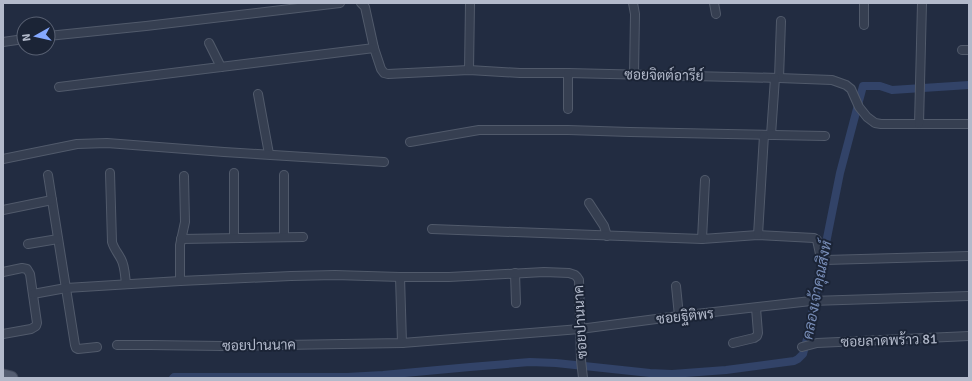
<svg xmlns="http://www.w3.org/2000/svg" width="972" height="381" font-family="Signika,Sarabun,sans-serif">
	<style>
		.lines { fill: none; stroke-linecap: round; stroke-linejoin: round }
		.canal { stroke: #324368; stroke-width: 8 }
		.street-casing { stroke: #515a6b; stroke-width: 10 }
		.primary-casing { stroke: #40485a; stroke-width: 15 }
		.street { stroke: #363f51; stroke-width: 8 }
		.primary { stroke: #545d71; stroke-width: 13 }
		.labels { text-anchor: middle; stroke-width: 4; stroke-linejoin: round; paint-order: stroke }
		.street-label { font-size: 14px; fill: #b3bacb; stroke: #1b2436 }
		.water-label { font-size: 15px; font-style: italic; fill: #778cb6; stroke: #1b2436 }
	</style>
	<rect width="100%" height="100%" fill="#222c41"/>
	<g class="lines">
		<polyline class="canal" points="173,378 174,377 347,377 383,375 470,367 530,362 556,363 650,373 672,374 726,370 794,361 798,359 803,354 807,339 815,298 840,173 863,86 880,86 892,90 969,85"/>
		<defs>
			<g id="street">
				<polyline points="361,3 365,7 374,48 381,69 384,73 388,74 469,70 520,73 568,73 779,78 832,80 846,85 851,89 859,107 867,117 875,123 881,124 969,124"/>
				<polyline points="633,3 635,14 634,75"/>
				<polyline points="714,3 716,14"/>
				<polyline points="864,25 864,3"/>
				<polyline points="48,36 146,26 340,3"/>
				<polyline points="3,42 24,39"/>
				<polyline points="209,43 221,67"/>
				<polyline points="962,50 969,50"/>
				<polyline points="469,70 470,3"/>
				<polyline points="779,78 781,21"/>
				<polyline points="59,87 374,48"/>
				<polyline points="258,94 269,154"/>
				<polyline points="568,109 568,73"/>
				<polyline points="919,124 922,3"/>
				<polyline points="771,135 775,78"/>
				<polyline points="410,142 479,130 568,130 630,132 825,136"/>
				<polyline points="3,159 77,144 107,143 224,152 384,162"/>
				<path d="M 110,173 L 112,242 C 114,249 118,253 121,259 C 125,266 125,276 126,284"/>
				<polyline points="48,175 75,345 76,348 78,349 97,347"/>
				<polyline points="284,175 284,237"/>
				<polyline points="589,203 604,226 607,236"/>
				<polyline points="3,210 52,200"/>
				<polyline points="432,229 702,239 758,235 814,238 817,240 820,254 825,260 969,256"/>
				<polyline points="758,235 764,135"/>
				<polyline points="234,238 234,173"/>
				<polyline points="181,239 303,237"/>
				<polyline points="702,239 705,180"/>
				<polyline points="28,244 58,239"/>
				<polyline points="3,272 22,268 27,269 30,274 37,323 36,326 31,329 3,334"/>
				<polyline points="515,273 516,303"/>
				<polyline points="400,277 402,343"/>
				<polyline points="180,281 180,245 185,222 184,176"/>
				<polyline points="676,286 679,316"/>
				<polyline points="33,294 66,288 180,281 291,276 335,275 400,277 449,277 544,272 569,273 575,275 577,277 579,280 581,360 583,378"/>
				<polyline points="733,343 754,338 757,336 758,333 756,308"/>
				<polyline points="117,345 150,345 222,346 402,343 580,329 679,316 811,301 969,296"/>
				<polyline points="802,347 817,343 969,336"/>
			</g>
			<polyline id="primary" points="3,376 11,378"/>
		</defs>
		<use href="#street" class="street-casing"/>
		<use href="#primary" class="primary-casing"/>
		<use href="#street" class="street"/>
		<use href="#primary" class="primary"/>
	</g>
	<g class="labels">
		<g class="street-label">
			<text transform="translate(664 75) rotate(1)" y="5">ซอยจิตต์อารีย์</text>
			<text transform="translate(685 316) rotate(-6)" y="5">ซอยฐิติพร</text>
			<text transform="translate(580 322) rotate(-93)" y="5">ซอยปานนาค</text>
			<text transform="translate(889 340) rotate(-2)" y="5">ซอยลาดพร้าว 81</text>
			<text transform="translate(259 345) rotate(-1)" y="5">ซอยปานนาค</text>
		</g>
		<g class="water-label">
			<text transform="translate(817 290) rotate(-79)" y="5">คลองเจ้าคุณสิงห์</text>
		</g>
	</g>
	<rect width="972" height="381" fill="none" stroke="#b3bacb" stroke-width="8"/>
	<g transform="translate(36 36) rotate(262)"><circle r="19" fill="#1b2436" stroke="#586072"/>
	<path d="M0-3L7 15L0 10L-7 15Z" fill="#84a8ff"/>
	<text y="-6" font-size="11" font-weight="bold" text-anchor="middle" fill="#b3bacb">N</text>
	</g>
</svg>
